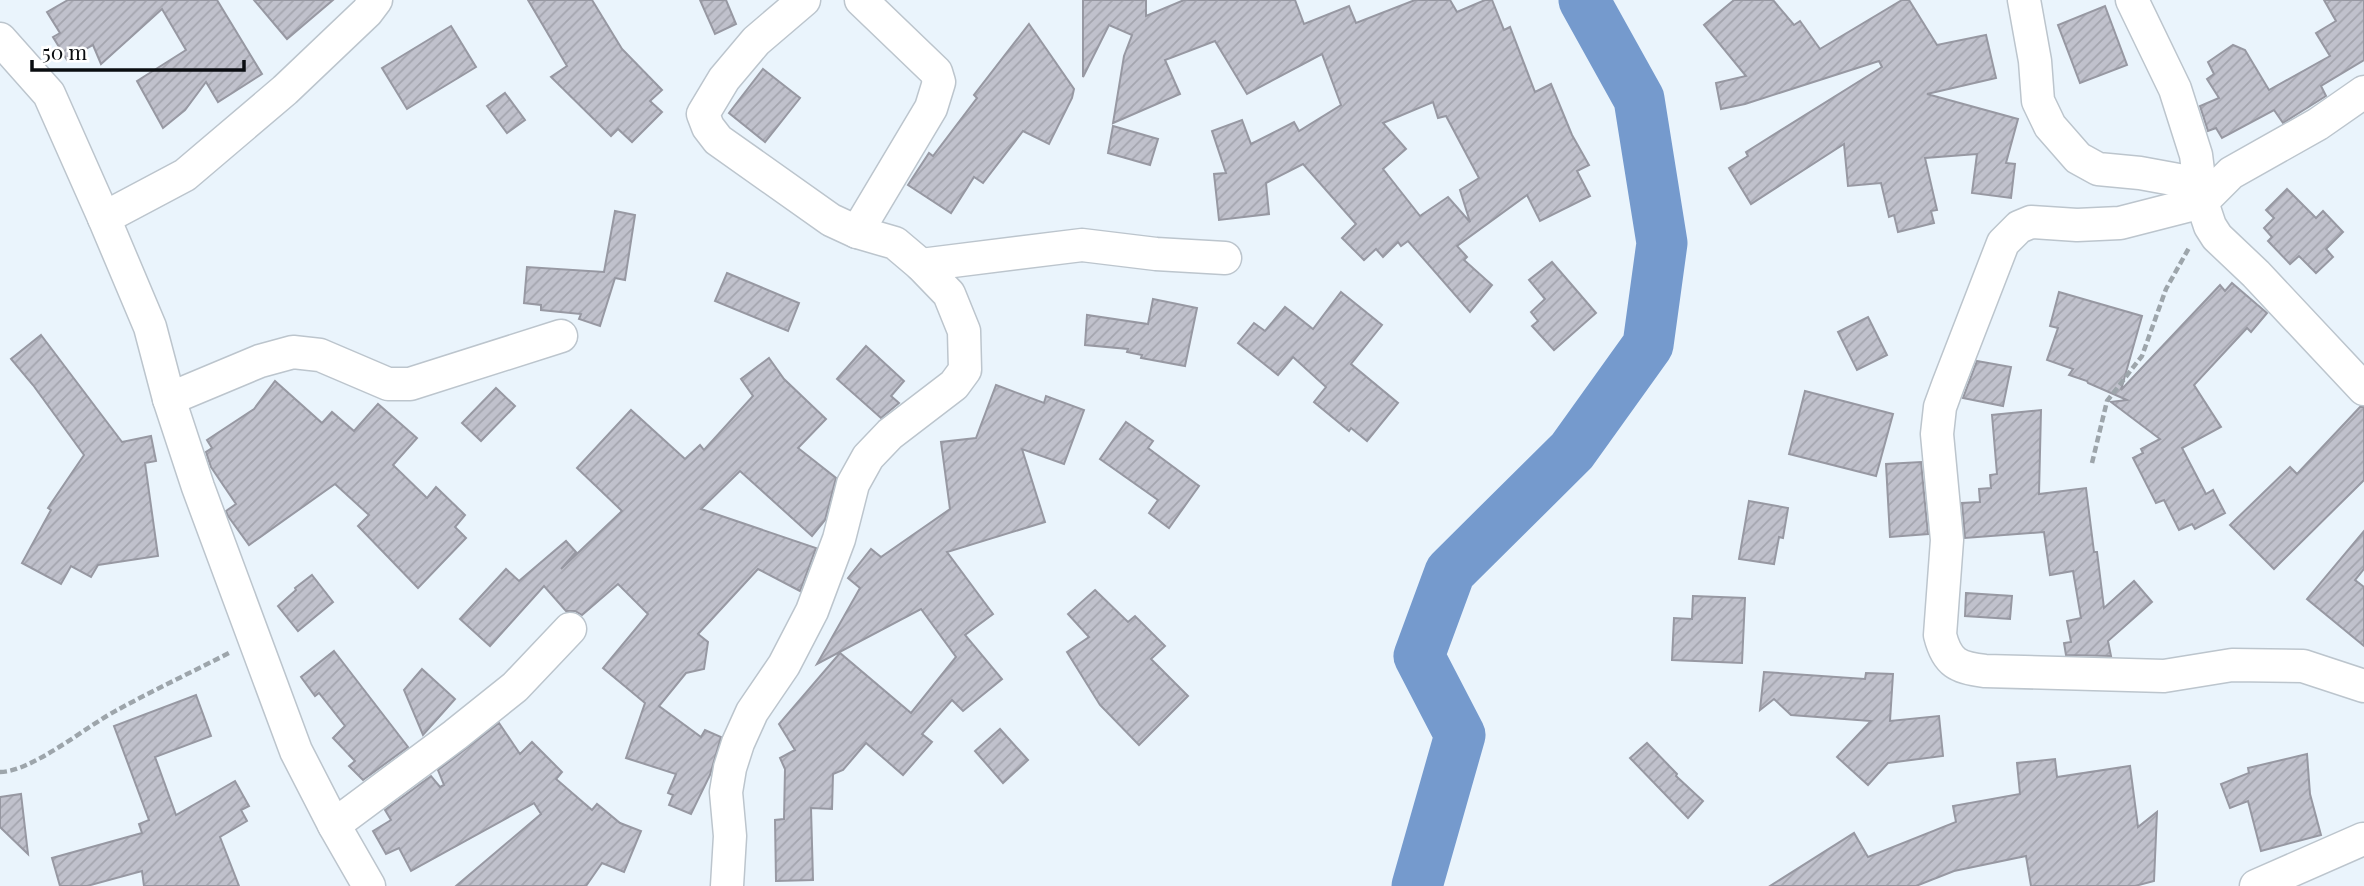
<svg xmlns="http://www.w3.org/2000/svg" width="2364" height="886" font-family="'Playfair Display',serif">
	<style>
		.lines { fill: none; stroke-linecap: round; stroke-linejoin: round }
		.river { stroke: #759acd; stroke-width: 51 }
		.building { fill: url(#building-hatch); stroke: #9798a2; stroke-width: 2; fill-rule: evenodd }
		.street-casing { stroke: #bcc5cd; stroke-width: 35 }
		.path { stroke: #9da5ab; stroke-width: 4.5; stroke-dasharray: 7 3.5; stroke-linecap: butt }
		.street { stroke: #fff; stroke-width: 32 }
	</style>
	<defs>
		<pattern id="building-hatch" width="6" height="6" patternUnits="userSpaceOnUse" patternTransform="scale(1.75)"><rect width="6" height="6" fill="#c0c1cc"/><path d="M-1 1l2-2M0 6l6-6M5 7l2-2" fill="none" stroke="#a4a5ae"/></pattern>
	</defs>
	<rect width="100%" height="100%" fill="#eaf4fc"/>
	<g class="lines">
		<polyline class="river" points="1417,886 1460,735 1419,656 1450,572 1572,451 1648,345 1662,243 1639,99 1584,0"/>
	</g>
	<g class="building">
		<polygon points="68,0 217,0 262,74 218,102 206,82 185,110 163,128 137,81 186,50 162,9 101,64 93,45 67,60 53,37 60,33 47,12"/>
		<polygon points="254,0 333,0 287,39"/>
		<polygon points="528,0 592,0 622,49 662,90 650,101 662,112 632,142 618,129 611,136 551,77 567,66"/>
		<polygon points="700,0 726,0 736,24 715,34"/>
		<path d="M 1083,0 L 1146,0 L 1146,16 L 1184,0 L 1295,0 L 1304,24 L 1349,6 L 1356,23 L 1415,0 L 1450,0 L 1457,12 L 1485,0 L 1492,0 L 1504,30 L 1510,27 L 1535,92 L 1551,84 L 1572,135 L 1589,165 L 1577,171 L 1590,196 L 1540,221 L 1527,195 L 1457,246 L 1467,257 L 1464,260 L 1492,285 L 1470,312 L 1408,241 L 1401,246 L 1398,242 L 1383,257 L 1376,249 L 1364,260 L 1342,238 L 1356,224 L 1303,164 L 1266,183 L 1269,214 L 1219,220 L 1214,174 L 1226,173 L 1212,131 L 1242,120 L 1251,144 L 1294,122 L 1299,131 L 1341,105 L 1322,54 L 1247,94 L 1215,41 L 1165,60 L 1180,94 L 1113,123 L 1124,56 L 1132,35 L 1109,25 L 1083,77 ZM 1433,102 L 1438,118 L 1446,116 L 1479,178 L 1460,190 L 1470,222 L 1448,197 L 1420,216 L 1383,169 L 1406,149 L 1383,123 Z"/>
		<polygon points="1734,0 1773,0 1794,25 1800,21 1820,49 1902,0 1909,0 1937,45 1986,35 1996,78 1927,94 2018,119 2006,163 2015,164 2011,198 1972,193 1977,154 1925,158 1937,210 1931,211 1934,223 1898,232 1894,215 1889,217 1881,183 1848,186 1844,144 1751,204 1729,168 1748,156 1746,152 1882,67 1879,61 1745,104 1721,109 1716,83 1746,76 1704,25"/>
		<polygon points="2324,0 2364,0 2364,60 2321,86 2326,96 2283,123 2274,110 2222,138 2216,128 2208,131 2200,106 2219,98 2207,79 2214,74 2208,62 2233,45 2245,50 2269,90 2330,56 2316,33 2336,21"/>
		<polygon points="2105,6 2127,65 2080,83 2058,25"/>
		<polygon points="1029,24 1074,89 1072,98 1049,144 1023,131 983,183 974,177 951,213 908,185 929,153 933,156 977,98 974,95"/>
		<polygon points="451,26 476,67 407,109 382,68"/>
		<polygon points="763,69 800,98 765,142 729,113"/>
		<polygon points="505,93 525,120 507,133 487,106"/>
		<polygon points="1113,126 1158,139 1150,165 1108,153"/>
		<polygon points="2287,189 2316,218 2323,211 2343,232 2326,249 2333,257 2316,273 2299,256 2290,264 2268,241 2272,237 2264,228 2274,218 2266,210"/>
		<polygon points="615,211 635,215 625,280 615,278 600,326 579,319 581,314 541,310 541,305 524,303 527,267 604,272"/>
		<polygon points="1552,262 1596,313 1554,350 1532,326 1538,321 1531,312 1545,299 1529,280"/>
		<polygon points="727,273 799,303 788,331 715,301"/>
		<polygon points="2232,283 2267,313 2251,332 2247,328 2194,385 2221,427 2182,448 2206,494 2213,490 2225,513 2195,529 2192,524 2179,530 2164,500 2156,503 2133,458 2143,453 2141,449 2160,439 2111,402 2127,400 2088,383 2087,381 2069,375 2073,369 2047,360 2058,328 2050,326 2059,292 2142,316 2121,390 2220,285 2225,291"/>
		<polygon points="1341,292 1382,325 1351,364 1398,403 1367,441 1351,428 1349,431 1314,402 1326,387 1293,357 1278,375 1238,343 1254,323 1265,331 1285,307 1313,329"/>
		<polygon points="1153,299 1197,308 1185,366 1141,358 1142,355 1127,352 1128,349 1085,345 1087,315 1148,324"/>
		<polygon points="1868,317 1887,355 1857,370 1838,332"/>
		<polygon points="41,335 122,442 151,436 156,461 145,463 158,556 98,565 91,577 71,566 61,584 22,563 51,510 48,508 84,455 33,385 11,359"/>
		<polygon points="866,346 904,381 891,396 899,403 881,418 837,379"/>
		<polygon points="769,358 784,379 826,419 798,448 836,478 825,520 812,536 740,471 701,509 816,548 800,591 758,569 698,634 708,642 704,669 686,673 659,706 701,737 705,730 721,737 710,775 691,814 669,805 673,795 668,793 676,774 626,758 645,703 603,668 648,614 618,584 582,615 575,611 566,611 544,586 490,646 460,619 506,569 519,581 566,541 576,552 561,569 622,511 577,468 631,410 685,459 700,445 704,450 753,396 741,379"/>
		<polygon points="1977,361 2011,367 2003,406 1963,398"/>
		<polygon points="275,381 322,423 332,412 354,431 378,404 417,438 393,465 427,498 436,487 465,515 455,527 466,538 418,588 358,526 369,515 335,484 249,545 228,516 226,511 236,504 211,467 206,452 212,448 207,440 254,409"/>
		<polygon points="996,385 1044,403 1046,396 1084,410 1064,464 1022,449 1045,522 947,552 993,614 965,635 1002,679 963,711 952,700 922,734 932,742 903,775 866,743 843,770 833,774 832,809 811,808 813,880 776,881 775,820 784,819 785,769 780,758 795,750 779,724 840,653 911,713 956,657 921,609 817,664 860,588 848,578 871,549 881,557 950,509 941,442 976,438"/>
		<polygon points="496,388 515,406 481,441 462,423"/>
		<polygon points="1805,391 1893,414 1876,476 1789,454"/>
		<polygon points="2360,407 2364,407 2364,480 2274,569 2230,525 2290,467 2297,474"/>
		<polygon points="2041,410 2039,494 2086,488 2094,552 2097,552 2104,608 2134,581 2152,602 2108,641 2111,656 2066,655 2064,643 2071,642 2067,621 2081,618 2073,571 2050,575 2044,532 1965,538 1962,503 1980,502 1979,489 1991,488 1990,475 1997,474 1992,415"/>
		<polygon points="1126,422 1153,441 1148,448 1199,486 1169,528 1149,513 1158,500 1100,459"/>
		<polygon points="1921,462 1928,534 1890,537 1886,464"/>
		<polygon points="1749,501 1788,508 1783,538 1779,537 1774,564 1739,559"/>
		<polygon points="2364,531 2364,569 2355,580 2364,587 2364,646 2307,599"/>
		<polygon points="312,575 333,602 298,631 278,606 296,590 295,588"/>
		<polygon points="1095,590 1128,622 1135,616 1165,646 1151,659 1188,696 1139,745 1100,705 1067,652 1089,637 1068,614"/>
		<polygon points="1966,593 2012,596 2010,619 1965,616"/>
		<polygon points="1693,596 1745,598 1742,663 1672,660 1674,618 1692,619"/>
		<polygon points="334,651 408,747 363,780 349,766 355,761 333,738 345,726 319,693 315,696 301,677"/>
		<polygon points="422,669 455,699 423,735 404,690"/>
		<polygon points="1764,672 1865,679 1866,673 1893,674 1890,721 1939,716 1943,756 1888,763 1868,785 1837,757 1871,721 1791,715 1774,699 1760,710"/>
		<polygon points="196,695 211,736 155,757 176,815 235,781 249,806 241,810 247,821 220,837 239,886 144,886 142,871 87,886 60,886 52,858 142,833 139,824 149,820 114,726"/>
		<polygon points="499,723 520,754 532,742 562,772 556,779 592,810 597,804 620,823 641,831 624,872 602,863 586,886 456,886 541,814 534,803 411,871 399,848 386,854 373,831 391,820 385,810 431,776 440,787 444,785 438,770"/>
		<polygon points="1000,729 1028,760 1003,783 975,751"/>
		<polygon points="1647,743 1677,774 1676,776 1703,801 1688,818 1630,758"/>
		<polygon points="2307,754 2310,794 2321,835 2261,851 2248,801 2230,808 2221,784 2249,773 2248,768"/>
		<polygon points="2055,759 2057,777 2130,766 2138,827 2157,812 2154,881 2135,886 2031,886 2026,856 1954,871 1916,886 1770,886 1854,833 1868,857 1956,822 1953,806 2020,794 2017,763"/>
		<polygon points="21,794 28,854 0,827 0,797"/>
	</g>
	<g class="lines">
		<defs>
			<g id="street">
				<polyline points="2024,0 2035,61 2038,101 2050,126 2078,158 2098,169 2140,173 2200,184"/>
				<polyline points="2132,0 2175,89 2196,155 2202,202 2210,226 2217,237 2256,274 2364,389"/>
				<polyline points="0,39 49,94 104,218 150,327 169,399 198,487 296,751 334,825 369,886"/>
				<path d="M 2364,92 L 2318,124 L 2231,173 L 2202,202 L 2120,223 L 2077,225 L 2031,222 L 2019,227 L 2003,243 L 1948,385 L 1940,407 L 1937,434 L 1947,540 L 1940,635 C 1947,663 1958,668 1985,671 L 2164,676 L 2232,665 L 2303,666 L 2364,686"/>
				<polyline points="104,218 185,175 285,90 367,12 376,0"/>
				<polyline points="857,232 931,108 939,82 936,72 861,0"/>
				<polyline points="921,265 1082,245 1156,254 1225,258"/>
				<polyline points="169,399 260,361 293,352 320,355 388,384 410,384 561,336"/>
				<polyline points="334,825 455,735 515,687 570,629"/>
				<polyline points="727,886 730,836 726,792 730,768 738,743 752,712 784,665 812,611 839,539 853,484 868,457 890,434 954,385 965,370 964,331 949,294 921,265 895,243 857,232 831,220 718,140 708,127 703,114 724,79 756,41 804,0"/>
				<polyline points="2256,886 2363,839"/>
			</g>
		</defs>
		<use href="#street" class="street-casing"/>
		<g class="path">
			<polyline points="2092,463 2107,401 2142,356 2166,289 2190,246"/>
			<path d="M 0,772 C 32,772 88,725 119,709 C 156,689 194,671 231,652"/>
		</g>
		<use href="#street" class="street"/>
	</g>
	<path d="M32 60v10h212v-10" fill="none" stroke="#0a0d10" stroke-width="3.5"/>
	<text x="42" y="60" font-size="21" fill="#0a0d10" stroke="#ffffff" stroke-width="5" paint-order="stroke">50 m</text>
</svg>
